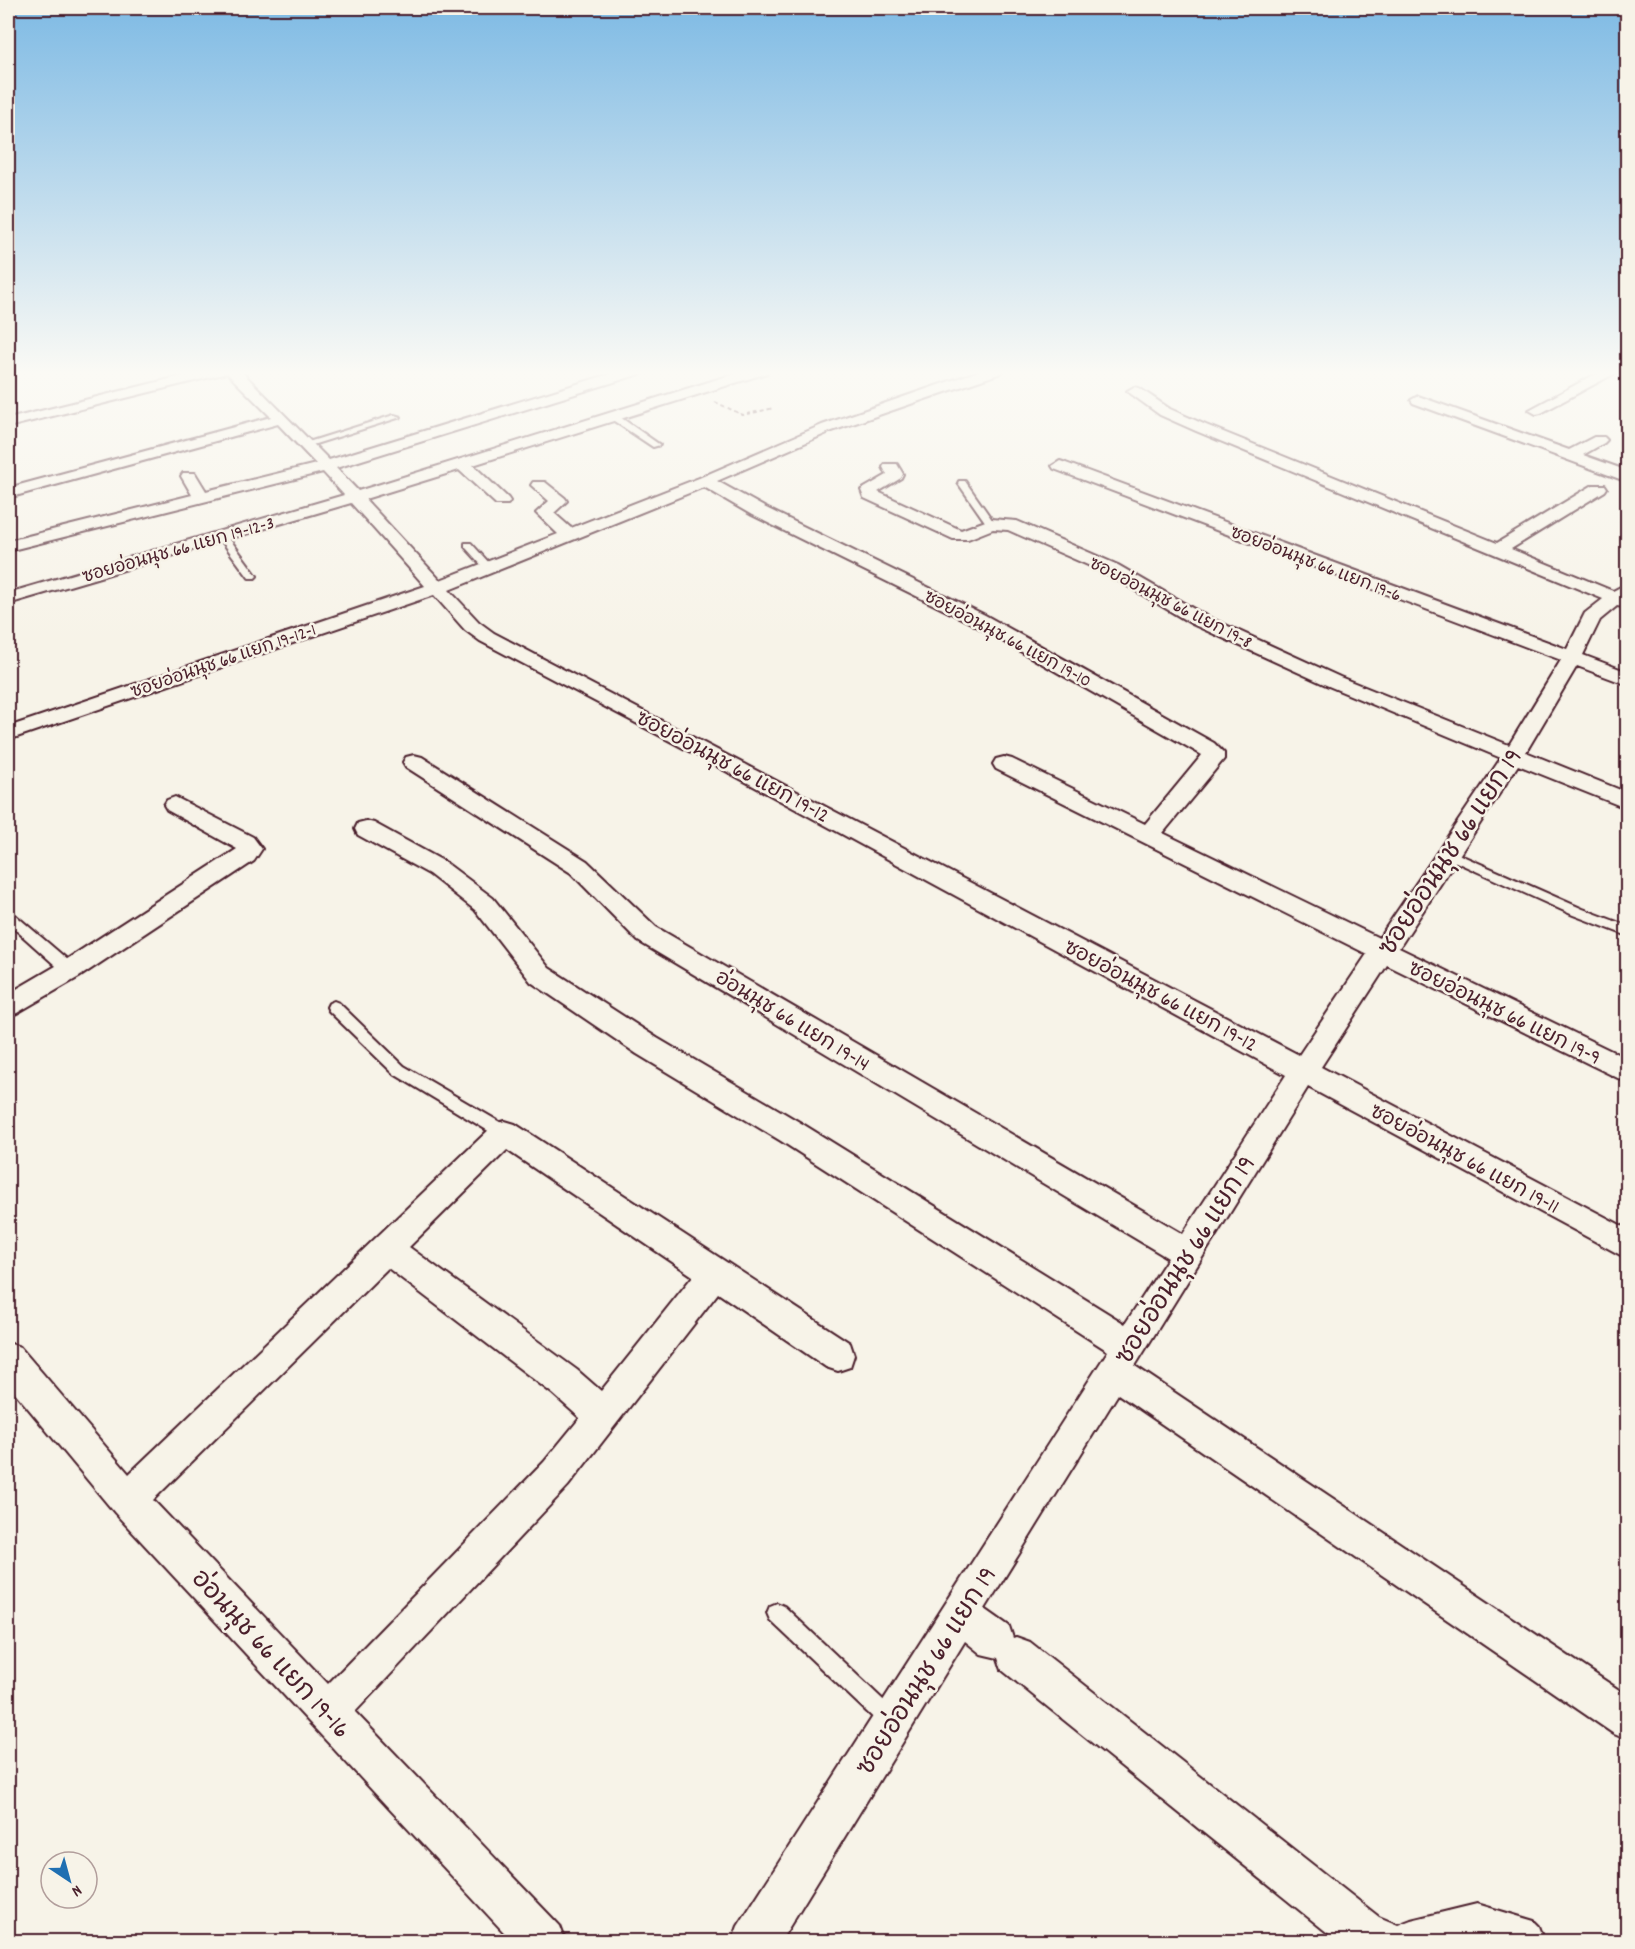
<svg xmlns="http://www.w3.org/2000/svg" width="1635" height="1949" font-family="Dekko,'Playpen Sans Thai',sans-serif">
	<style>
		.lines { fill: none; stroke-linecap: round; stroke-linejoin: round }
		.service-casing { stroke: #4a1f2b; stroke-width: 4 }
		.minor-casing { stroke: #4a1f2b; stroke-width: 4 }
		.path { stroke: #4a1f2b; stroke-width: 2; stroke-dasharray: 4 3; stroke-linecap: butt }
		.service { fill: #f7f3e8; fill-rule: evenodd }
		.minor { fill: #f7f3e8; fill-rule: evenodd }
		.labels { text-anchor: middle; stroke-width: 5; stroke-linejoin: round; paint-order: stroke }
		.far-street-label { font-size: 18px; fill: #4a1f2b; stroke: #f7f3e8 }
		.street-label { font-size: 21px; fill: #4a1f2b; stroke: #f7f3e8 }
		.near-street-label { font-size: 26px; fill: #4a1f2b; stroke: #f7f3e8 }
	</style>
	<rect width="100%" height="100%" fill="#f7f3e8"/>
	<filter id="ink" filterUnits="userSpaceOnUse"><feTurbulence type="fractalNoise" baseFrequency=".0167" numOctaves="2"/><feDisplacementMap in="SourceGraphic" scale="12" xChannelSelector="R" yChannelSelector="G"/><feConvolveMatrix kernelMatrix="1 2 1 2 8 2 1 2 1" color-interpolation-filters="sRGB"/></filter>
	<g filter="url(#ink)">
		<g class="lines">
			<defs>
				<g id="service">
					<polygon points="394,415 401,417 309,446 302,444"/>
					<polygon points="611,415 617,415 660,445 653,447 611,419"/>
					<polygon points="959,481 965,481 995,524 994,526 988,526 958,483"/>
					<polygon points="220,534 226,534 257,576 255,578 249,578 218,536"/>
					<polygon points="465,543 471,543 491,565 491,569 485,569 465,547"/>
					<polygon points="1449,850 1583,909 1628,926 1628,936 1573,915 1445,857 1443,854"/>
					<polygon points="8,911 13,913 75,966 77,970 75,974 65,974 8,923"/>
					<polygon points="334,1001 339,1003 404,1066 510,1128 513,1133 510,1138 505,1140 500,1138 394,1074 329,1011 327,1007 329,1003"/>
					<polygon points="777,1603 784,1606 898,1714 902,1721 898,1728 891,1732 884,1728 770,1620 767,1613 770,1606"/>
				</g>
				<g id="minor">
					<path d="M 206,370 L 240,370 L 329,460 L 623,370 L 645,370 L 643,373 L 336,468 L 358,491 L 747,370 L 769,370 L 767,373 L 473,465 L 508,498 L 510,501 L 508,504 L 496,504 L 459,470 L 365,499 L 440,580 L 558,534 L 536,513 L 549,501 L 531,485 L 533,482 L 545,482 L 565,498 L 567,501 L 554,513 L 571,528 L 699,478 L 822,425 L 982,370 L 1003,370 L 1001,373 L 832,431 L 717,481 L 764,507 L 985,615 L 1214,743 L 1224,753 L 1224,759 L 1163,833 L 1379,938 L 1501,758 L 1326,685 L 1192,624 L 1106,573 L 1008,530 L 993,529 L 968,539 L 953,539 L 864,498 L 861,490 L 887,475 L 883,467 L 885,464 L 897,464 L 903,474 L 901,478 L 878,492 L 961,530 L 991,519 L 1017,521 L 1118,565 L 1206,616 L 1340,677 L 1509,745 L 1561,660 L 1054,469 L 1052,466 L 1060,461 L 1066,463 L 1567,649 L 1585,613 L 1603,599 L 1196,431 L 1160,415 L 1127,391 L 1134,387 L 1139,388 L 1170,409 L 1206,425 L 1497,543 L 1593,485 L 1605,485 L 1607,488 L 1605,491 L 1511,549 L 1613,591 L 1628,583 L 1628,608 L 1617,606 L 1600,620 L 1583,655 L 1628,672 L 1628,685 L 1577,666 L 1526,752 L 1628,793 L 1628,809 L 1518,765 L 1399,948 L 1628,1059 L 1628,1083 L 1387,965 L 1321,1067 L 1628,1229 L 1628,1259 L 1308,1087 L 1135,1366 L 1628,1696 L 1628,1740 L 1614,1734 L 1118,1394 L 985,1609 L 1009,1626 L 1013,1638 L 1016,1637 L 1030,1642 L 1379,1917 L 1398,1925 L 1411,1920 L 1477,1904 L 1534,1921 L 1539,1926 L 1545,1942 L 1339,1942 L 1002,1670 L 998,1658 L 981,1654 L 965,1641 L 780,1942 L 732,1942 L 738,1926 L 1108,1351 L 781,1141 L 637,1054 L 531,982 L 475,910 L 429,874 L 358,835 L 355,829 L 358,823 L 366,821 L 374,823 L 445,862 L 493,898 L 549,968 L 657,1038 L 801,1123 L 1125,1324 L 1168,1258 L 638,941 L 571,873 L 406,767 L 403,762 L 406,757 L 414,755 L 422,757 L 587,861 L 656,927 L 1183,1234 L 1286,1075 L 687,750 L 480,641 L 465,630 L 434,595 L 8,740 L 8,727 L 425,586 L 351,503 L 8,604 L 8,593 L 344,495 L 323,472 L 8,551 L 8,541 L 192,495 L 181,476 L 183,473 L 195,473 L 206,491 L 316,464 L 278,424 L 8,498 L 8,488 L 271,417 L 227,373 L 8,427 L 8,419 ZM 704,487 L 752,515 L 971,623 L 1202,755 L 1145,824 L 1012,759 L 1004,757 L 996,759 L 993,764 L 996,769 L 1367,954 L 1299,1055 L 494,633 L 479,622 L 449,590 Z"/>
					<polygon points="1603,370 1621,370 1541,413 1536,414 1529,410"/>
					<polygon points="1418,396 1569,450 1594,437 1604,437 1607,440 1604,443 1583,455 1628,471 1628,482 1413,403 1411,400"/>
					<polygon points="175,797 253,837 262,849 254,861 79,977 17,1013 8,1016 8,994 61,963 237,849 167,810 164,805 167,800"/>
					<path d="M 505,1121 L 515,1124 L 850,1343 L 854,1355 L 850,1367 L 838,1371 L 826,1367 L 718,1293 L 568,1486 L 355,1712 L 560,1926 L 566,1942 L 513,1942 L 115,1513 L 8,1384 L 8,1343 L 20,1347 L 129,1474 L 495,1124 ZM 507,1150 L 693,1276 L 601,1391 L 577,1370 L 409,1247 ZM 388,1268 L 553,1394 L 580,1418 L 544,1462 L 328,1684 L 153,1500 Z"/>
				</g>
			</defs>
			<use href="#service" class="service-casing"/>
			<use href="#minor" class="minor-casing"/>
			<polyline class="path" points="715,402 743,415 774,408"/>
			<use href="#service" class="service"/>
			<use href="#minor" class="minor"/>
		</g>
	</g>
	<linearGradient id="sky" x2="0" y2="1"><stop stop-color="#7ebae4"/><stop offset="0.58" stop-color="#fbfaf5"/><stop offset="1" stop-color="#fbfaf5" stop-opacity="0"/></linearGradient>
	<rect width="1635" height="643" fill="url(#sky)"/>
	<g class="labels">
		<g class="far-street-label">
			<text transform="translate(178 549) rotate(-16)" y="6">ซอยอ่อนนุช 66 แยก 19-12-3</text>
			<text transform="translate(1316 563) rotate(21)" y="6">ซอยอ่อนนุช 66 แยก 19-6</text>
			<text transform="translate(1171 602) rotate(27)" y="6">ซอยอ่อนนุช 66 แยก 19-8</text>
			<text transform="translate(1008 638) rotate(28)" y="6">ซอยอ่อนนุช 66 แยก 19-10</text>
			<text transform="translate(223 660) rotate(-19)" y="6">ซอยอ่อนนุช 66 แยก 19-12-1</text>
		</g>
		<g class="street-label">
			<text transform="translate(733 766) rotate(28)" y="7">ซอยอ่อนนุช 66 แยก 19-12</text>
			<text transform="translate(1161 995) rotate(28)" y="7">ซอยอ่อนนุช 66 แยก 19-12</text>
			<text transform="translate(1505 1012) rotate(26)" y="7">ซอยอ่อนนุช 66 แยก 19-9</text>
			<text transform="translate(793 1020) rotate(31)" y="7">อ่อนนุช 66 แยก 19-14</text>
			<text transform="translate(1465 1158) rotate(28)" y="7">ซอยอ่อนนุช 66 แยก 19-11</text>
		</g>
		<g class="near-street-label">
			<text transform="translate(1449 851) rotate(-57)" y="9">ซอยอ่อนนุช 66 แยก 19</text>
			<text transform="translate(1184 1259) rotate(-58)" y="9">ซอยอ่อนนุช 66 แยก 19</text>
			<text transform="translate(272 1653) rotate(47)" y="9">อ่อนนุช 66 แยก 19-16</text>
			<text transform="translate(925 1670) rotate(-58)" y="9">ซอยอ่อนนุช 66 แยก 19</text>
		</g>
	</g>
	<rect width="1635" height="1949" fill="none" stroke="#f7f3e8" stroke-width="30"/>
	<rect x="15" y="15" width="1605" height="1919" fill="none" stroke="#4a1f2b" stroke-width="2" filter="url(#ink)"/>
	<g transform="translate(69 1880) rotate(144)"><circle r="28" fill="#f7f3e8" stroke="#b29e9c" stroke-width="1.5"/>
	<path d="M0-4.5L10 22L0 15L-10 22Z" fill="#1f6fb2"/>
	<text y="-9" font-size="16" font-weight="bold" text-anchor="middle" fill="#4a1f2b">N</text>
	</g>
</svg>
